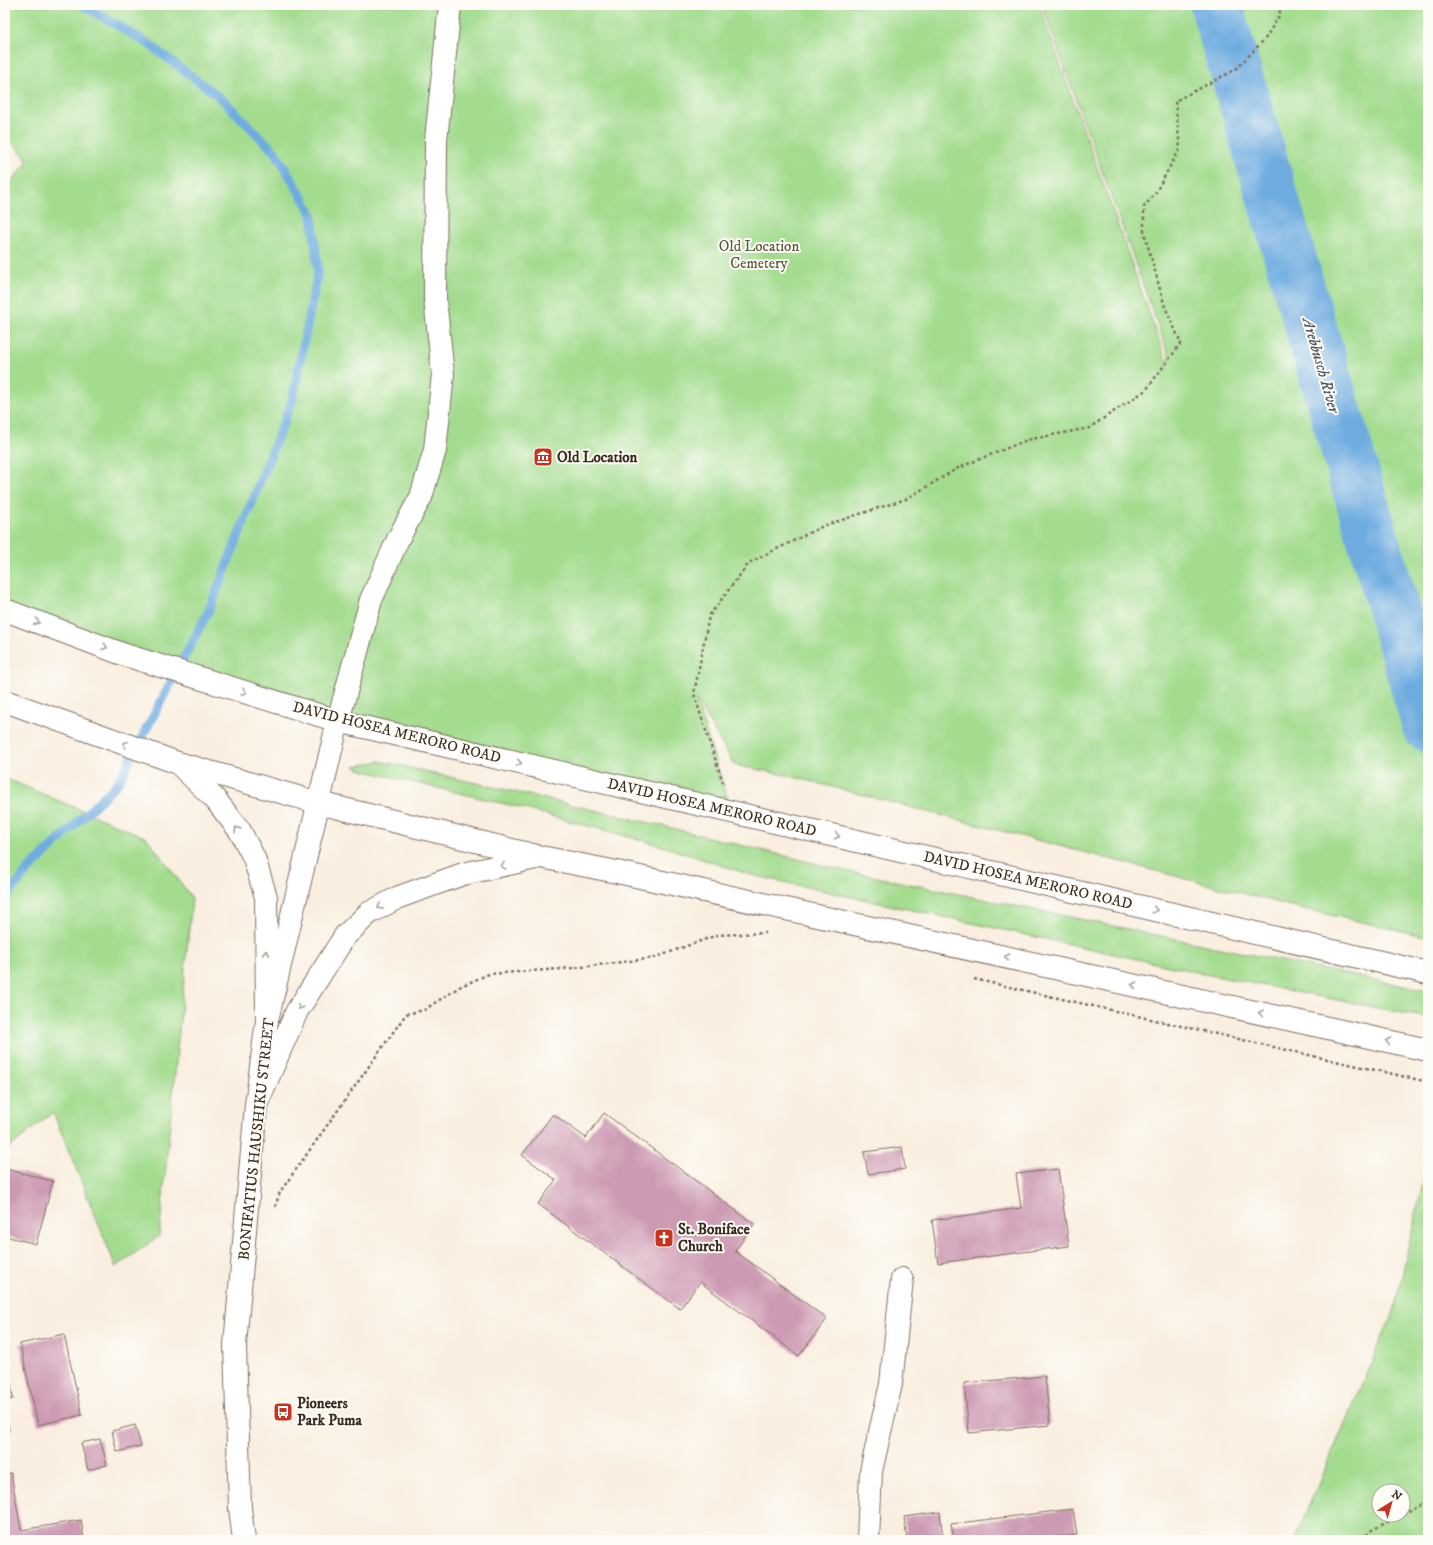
<svg xmlns="http://www.w3.org/2000/svg" width="1433" height="1545" font-family="'IM FELL DW Pica',serif">
	<style>
		.green { fill: #a3dc8e; stroke: #6f8356; fill-rule: evenodd }
		.lines { fill: none; stroke-linecap: round; stroke-linejoin: round }
		.stream { stroke: #6eace0; stroke-width: 9 }
		.river { stroke: #6eace0; stroke-width: 52 }
		.building { fill: #cd9ab3 }
		.minor-casing { stroke: #7e6f62; stroke-width: 24 }
		.major-casing { stroke: #7e6f62; stroke-width: 24 }
		.path { stroke: #7e6f62; stroke-width: 2.5; stroke-dasharray: 3 3; stroke-linecap: butt }
		.minor { stroke: #fff; stroke-width: 22 }
		.major { stroke: #fff; stroke-width: 22 }
		.oneway { stroke: #a79f9a }
		.labels { text-anchor: middle; stroke-width: 4; stroke-linejoin: round; paint-order: stroke }
		.park-label { font-size: 15px; fill: #55563a; stroke: #fdfcf7 }
		.poi-label { font-size: 15px; font-weight: bold; fill: #3b2a1e; stroke: #fdfcf7; text-anchor: start }
		.street-label { font-size: 15px; fill: #3b2a1e; stroke: #fdfcf7 }
		.water-label { font-size: 16px; font-style: italic; fill: #4d5862; stroke: #fdfcf7 }
	</style>
	<rect width="100%" height="100%" fill="#fdfcf7"/>
	<filter id="ink" filterUnits="userSpaceOnUse"><feTurbulence type="fractalNoise" baseFrequency=".025" numOctaves="2"/><feDisplacementMap in="SourceGraphic" scale="8" xChannelSelector="R" yChannelSelector="G"/><feConvolveMatrix kernelMatrix="1 2 1 2 8 2 1 2 1" color-interpolation-filters="sRGB"/></filter>
	<filter id="wash" filterUnits="userSpaceOnUse"><feTurbulence type="fractalNoise" baseFrequency=".012" numOctaves="4" result="noise"/><feDisplacementMap in="SourceGraphic" scale="16" xChannelSelector="R" yChannelSelector="G"/><feGaussianBlur stdDeviation="0.9" result="paint"/><feColorMatrix in="noise" values="0 0 0 0 0 0 0 0 0 0 0 0 0 0 0 0 0 1.4 0 .05"/><feComposite in="paint" operator="in"/></filter>
	<g filter="url(#wash)">
		<rect width="100%" height="100%" fill="#f9eedf"/>
		<g class="green">
			<polygon points="5,5 1039,5 1166,360 1170,359 1042,5 1428,5 1428,937 1291,906 786,775 734,765 695,697 732,812 338,721 5,610 5,190 28,161 5,134"/>
			<polygon points="380,761 659,825 842,870 1428,991 1428,1018 1215,976 751,875 659,845 510,805 361,770 355,766"/>
			<polygon points="5,778 147,838 192,898 159,1236 116,1267 53,1112 5,1151"/>
			<path d="M 1428,1161 L 1428,1540 L 1294,1540 L 1394,1311 ZM 1379,1491 L 1403,1491 L 1403,1515 L 1379,1515 Z"/>
		</g>
		<g class="lines">
			<polyline class="stream" points="5,898 28,870 118,783 209,610 292,401 318,272 312,214 276,153 222,99 146,42 83,5"/>
			<polyline class="river" points="1216,5 1428,726"/>
		</g>
		<g id="blocks">
			<g class="building">
				<polygon points="604,1113 754,1224 735,1251 827,1319 799,1356 700,1282 680,1309 538,1204 556,1180 522,1155 553,1114 586,1138"/>
				<polygon points="902,1147 905,1169 868,1174 864,1152"/>
				<polygon points="6,1169 53,1181 36,1244 5,1236"/>
				<polygon points="1058,1169 1069,1246 938,1263 932,1220 1021,1208 1016,1174"/>
				<polygon points="64,1334 82,1415 38,1425 20,1344"/>
				<polygon points="10,1376 13,1399 5,1400 5,1377"/>
				<polygon points="1045,1376 1050,1425 969,1433 964,1383"/>
				<polygon points="7,1420 9,1431 5,1432 5,1421"/>
				<polygon points="135,1425 141,1446 117,1452 112,1431"/>
				<polygon points="100,1439 107,1465 88,1470 81,1443"/>
				<polygon points="11,1473 21,1530 81,1520 84,1540 5,1540 5,1474"/>
				<polygon points="1073,1509 1077,1535 1033,1540 954,1540 951,1524"/>
				<polygon points="940,1512 943,1540 907,1540 904,1517"/>
			</g>
		</g>
	</g>
	<g filter="url(#ink)">
		<use href="#blocks" fill-opacity="0" stroke="#7e6f62" stroke-width="1"/>
		<g class="lines">
			<defs>
				<g id="minor">
					<polyline points="244,1540 240,1508 235,1345 256,1105 267,1020 338,721 371,600 398,539 421,497 435,450 443,374 435,299 436,140 450,5"/>
					<polyline points="868,1540 871,1471 891,1384 902,1279"/>
				</g>
				<g id="major">
					<polyline points="5,610 125,655 338,721 1428,973"/>
					<polyline points="5,701 178,763 319,803 541,857 617,872 1428,1050"/>
					<polyline points="180,765 215,799 240,831 254,858 266,897 267,1020"/>
					<polyline points="256,1105 297,1011 345,936 369,913 399,897 463,874 536,858"/>
				</g>
			</defs>
			<use href="#minor" class="minor-casing"/>
			<use href="#major" class="major-casing"/>
			<g class="path">
				<polyline points="723,783 694,694 709,616 749,563 823,526 906,499 958,468 1027,440 1089,428 1146,390 1181,343 1165,307 1144,232 1144,207 1156,192 1180,148 1175,101 1235,70 1265,39 1279,16 1281,5"/>
				<polyline points="974,979 1428,1082"/>
				<polyline points="275,1207 280,1192 406,1014 424,1010 461,986 489,974 574,968 654,958 717,935 766,933"/>
				<polyline points="1403,1514 1427,1501 1428,1499"/>
				<polyline points="1363,1540 1370,1531 1401,1515"/>
			</g>
			<use href="#minor" class="minor"/>
			<use href="#major" class="major"/>
		</g>
		<defs><path id="oneway-chevron" d="M-2-3.5L2.5 0L-2 3.5" fill="none" stroke-width="1.6" stroke-linecap="round" stroke-linejoin="round"/></defs>
		<g class="oneway">
			<use href="#oneway-chevron" transform="translate(37 622) rotate(20)"/>
			<use href="#oneway-chevron" transform="translate(105 647) rotate(20)"/>
			<use href="#oneway-chevron" transform="translate(244 692) rotate(17)"/>
			<use href="#oneway-chevron" transform="translate(125 744) rotate(-160)"/>
			<use href="#oneway-chevron" transform="translate(519 763) rotate(13)"/>
			<use href="#oneway-chevron" transform="translate(237 829) rotate(-124)"/>
			<use href="#oneway-chevron" transform="translate(837 836) rotate(13)"/>
			<use href="#oneway-chevron" transform="translate(503 866) rotate(167)"/>
			<use href="#oneway-chevron" transform="translate(380 907) rotate(152)"/>
			<use href="#oneway-chevron" transform="translate(1155 910) rotate(13)"/>
			<use href="#oneway-chevron" transform="translate(266 953) rotate(-91)"/>
			<use href="#oneway-chevron" transform="translate(1007 957) rotate(-168)"/>
			<use href="#oneway-chevron" transform="translate(1134 985) rotate(-168)"/>
			<use href="#oneway-chevron" transform="translate(300 1007) rotate(121)"/>
			<use href="#oneway-chevron" transform="translate(1261 1013) rotate(-168)"/>
			<use href="#oneway-chevron" transform="translate(1388 1041) rotate(-168)"/>
		</g>
	</g>
	<defs>
		<symbol id="museum-square" viewBox="-11 -11 22 22"><rect x="-9" y="-9" width="18" height="18" rx="4" fill="#c8321e" stroke="#fdfcf7"/><path d="M0-6L6-3V-2H-6V-3ZM-5-1h2V3h-2ZM-1-1h2V3h-2ZM3-1h2V3H3ZM-6 4H6V6H-6Z" fill="#fff"/></symbol>
		<symbol id="church-square" viewBox="-11 -11 22 22"><rect x="-9" y="-9" width="18" height="18" rx="4" fill="#c8321e" stroke="#fdfcf7"/><path d="M-1.2-6h2.4v3.5h3.3v2.4h-3.3V6h-2.4V-.1h-3.3v-2.4h3.3Z" fill="#fff"/></symbol>
		<symbol id="bus-square" viewBox="-11 -11 22 22"><rect x="-9" y="-9" width="18" height="18" rx="4" fill="#c8321e" stroke="#fdfcf7"/><path d="M-5-6H5V4H4V6H2V4H-2V6H-4V4H-5ZM-3.5-4V0h7V-4ZM-3.5 1.2v1.5H-2V1.2ZM2 1.2v1.5H3.5V1.2Z" fill="#fff"/></symbol>
	</defs>
	<g fill-rule="evenodd">
		<use href="#museum-square" x="532" y="446" width="22" height="22"/>
		<use href="#church-square" x="653" y="1227" width="22" height="22"/>
		<use href="#bus-square" x="272" y="1401" width="22" height="22"/>
	</g>
	<g class="labels">
		<g class="park-label">
			<text x="759" y="251">Old Location<tspan x="759" dy="17">Cemetery</tspan></text>
		</g>
		<g class="poi-label">
			<text x="557" y="462">Old Location</text>
			<text x="678" y="1234">St. Boniface<tspan x="678" dy="17">Church</tspan></text>
			<text x="297" y="1408">Pioneers<tspan x="297" dy="17">Park Puma</tspan></text>
		</g>
		<g class="street-label">
			<text transform="translate(397 732) rotate(14)" y="5">DAVID HOSEA MERORO ROAD</text>
			<text transform="translate(712 807) rotate(13)" y="5">DAVID HOSEA MERORO ROAD</text>
			<text transform="translate(1028 880) rotate(13)" y="5">DAVID HOSEA MERORO ROAD</text>
			<text transform="translate(256 1139) rotate(-84)" y="5">BONIFATIUS HAUSHIKU STREET</text>
		</g>
		<g class="water-label">
			<text transform="translate(1322 365) rotate(74)" y="6">Arebbusch River</text>
		</g>
	</g>
	<rect width="1433" height="1545" fill="none" stroke="#fdfcf7" stroke-width="20"/>
	<g transform="translate(1391 1503) rotate(37)"><circle r="19" fill="#fdfcf7" stroke="#afa8a0"/>
	<path d="M0-3L7 15L0 10L-7 15Z" fill="#c8321e"/>
	<text y="-6" font-size="11" font-weight="bold" text-anchor="middle" fill="#3b2a1e">N</text>
	</g>
</svg>
